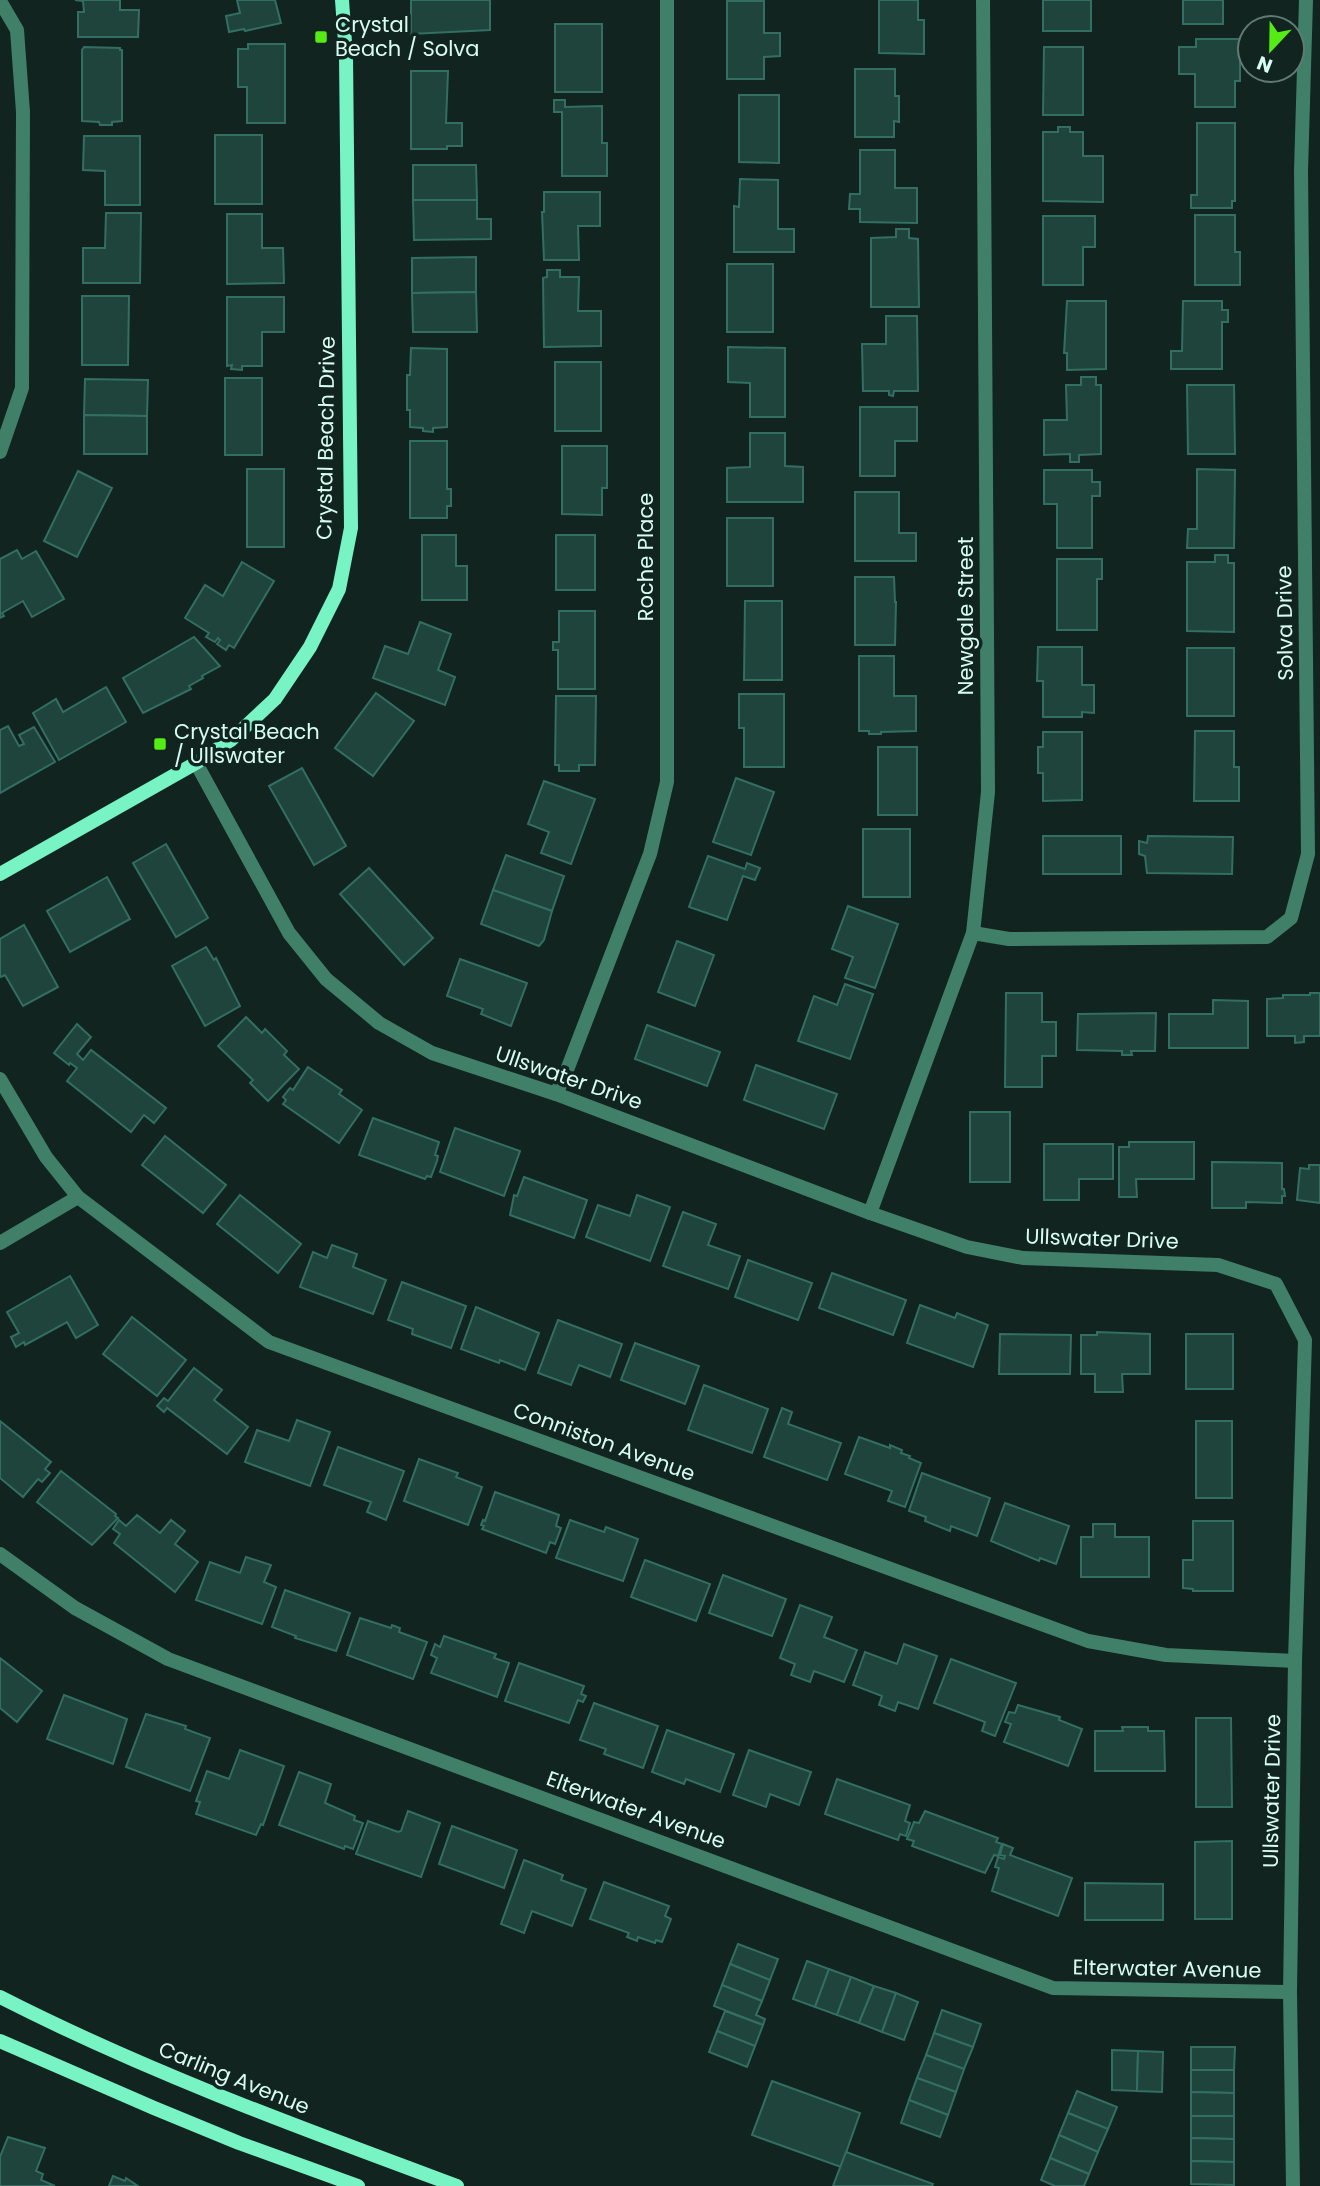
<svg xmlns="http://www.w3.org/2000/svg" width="1320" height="2186" font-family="Poppins,sans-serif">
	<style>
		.building { fill: #1e443c; stroke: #336e62; stroke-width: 2 }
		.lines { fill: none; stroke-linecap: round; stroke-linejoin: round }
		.street { stroke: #407f68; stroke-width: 14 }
		.secondary { stroke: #77f3c4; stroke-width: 14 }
		.poi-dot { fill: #55eb14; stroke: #112420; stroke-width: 2.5 }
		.labels { text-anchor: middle; stroke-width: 7; stroke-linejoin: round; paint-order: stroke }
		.poi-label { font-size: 21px; fill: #d7fcf1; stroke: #112420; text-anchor: start }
		.street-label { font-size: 21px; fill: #d7fcf1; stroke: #112420 }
	</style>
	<rect width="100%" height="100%" fill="#112420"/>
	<g class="building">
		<polygon points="75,0 120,0 120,10 139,10 138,37 78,37 78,12 84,12 83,1"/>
		<polygon points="237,0 275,0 281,23 245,31 244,29 229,32 226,16 240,13"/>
		<polygon points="411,0 490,0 490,30 411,34"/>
		<polygon points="879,0 918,0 918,20 924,20 924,54 879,53"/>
		<rect x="1043" y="0" width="48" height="31"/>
		<rect x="1183" y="0" width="40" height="24"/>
		<polygon points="727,1 764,1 764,33 780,33 780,56 764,57 764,79 727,79"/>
		<rect x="555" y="24" width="47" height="68"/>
		<polygon points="1196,39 1240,39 1240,81 1235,81 1235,107 1195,107 1195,74 1179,74 1179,47 1196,47"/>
		<polygon points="248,44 285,44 285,123 247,123 247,87 238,87 238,49 248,49"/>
		<polygon points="84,47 120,48 120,50 122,50 122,121 112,122 112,125 100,125 99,122 82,121 82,50"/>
		<polygon points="1044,47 1083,47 1083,115 1043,115"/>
		<polygon points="855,69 895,69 895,96 899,96 899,122 894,121 894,137 855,137"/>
		<polygon points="411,71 448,71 446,123 462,123 462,146 447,146 447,149 411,149"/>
		<polygon points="739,95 779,95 779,163 739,162"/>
		<polygon points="554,100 565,100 565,107 602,106 602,143 607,143 607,176 562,176 562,112 554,112"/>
		<polygon points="1197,123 1235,123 1235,201 1232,201 1232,208 1191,208 1191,195 1197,195"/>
		<polygon points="1058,127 1070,127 1070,132 1083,132 1083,156 1103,156 1103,202 1043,201 1043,132 1058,132"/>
		<rect x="215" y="135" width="47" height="69"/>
		<polygon points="84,136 140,136 140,205 105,205 105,171 83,170"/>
		<polygon points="860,150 895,150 895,188 917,188 917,223 860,222 860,209 849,209 850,194 860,194"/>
		<polygon points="413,165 476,165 477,200 413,200"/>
		<polygon points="740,179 778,180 778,229 794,229 794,252 734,252 734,206 739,207"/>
		<polygon points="544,192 600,192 600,226 578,226 579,260 544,260 542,212 544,212"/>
		<polygon points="413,200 477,200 477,219 491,219 491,239 414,240"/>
		<polygon points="106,213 141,213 140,283 83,283 83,248 105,248"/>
		<polygon points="227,214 262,214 262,248 283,248 284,283 227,284"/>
		<polygon points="1195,215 1235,215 1235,252 1240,252 1240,285 1195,285"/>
		<polygon points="1043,216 1095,216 1095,247 1083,247 1083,285 1043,285"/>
		<polygon points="896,229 909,229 909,238 918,239 919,307 871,307 871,238 896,237"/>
		<polygon points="476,257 476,292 412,293 412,258"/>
		<rect x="727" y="264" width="46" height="68"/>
		<polygon points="547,270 560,270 560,277 579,277 578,311 601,311 601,346 544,347 543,278 547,277"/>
		<polygon points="476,292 477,332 413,332 412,293"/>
		<polygon points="82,296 129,296 128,365 82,365"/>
		<polygon points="227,297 284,297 284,332 262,332 262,366 242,366 242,370 231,369 232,365 227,366"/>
		<polygon points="1067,301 1106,301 1106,369 1067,370 1067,353 1064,353"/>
		<polygon points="1183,301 1222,301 1222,310 1228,310 1228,322 1222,322 1222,369 1171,369 1171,351 1182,351"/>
		<polygon points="886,316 917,316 918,391 894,391 893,396 889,395 889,391 863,391 862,344 886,344"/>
		<polygon points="728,347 785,348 785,417 750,417 750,383 728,382"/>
		<polygon points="411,348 447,349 447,427 433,428 433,432 423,431 423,428 410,427 410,410 407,410 407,375 410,375"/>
		<rect x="555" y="362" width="46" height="69"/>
		<polygon points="1081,377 1096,377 1096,385 1101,385 1101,454 1079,455 1079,462 1070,462 1070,454 1044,455 1044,420 1067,420 1066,385 1081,385"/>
		<rect x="225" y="378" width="37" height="77"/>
		<polygon points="85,379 148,380 147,416 84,415"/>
		<polygon points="1187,385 1234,385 1235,454 1188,454"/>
		<polygon points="860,407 917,407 917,441 895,441 895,476 860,476"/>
		<polygon points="84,415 147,416 147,454 84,454"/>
		<polygon points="750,433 785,433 785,466 803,467 803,502 727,502 727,468 750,467"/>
		<polygon points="410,441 447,441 447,489 451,489 451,506 447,506 447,518 410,518"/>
		<polygon points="562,446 607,446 607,488 602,488 602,515 562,514"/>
		<rect x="247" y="469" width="37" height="78"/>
		<polygon points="1197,469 1235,470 1234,548 1187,548 1188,529 1197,529"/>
		<polygon points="1044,470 1092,470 1092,482 1100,482 1100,496 1092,496 1092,548 1057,548 1057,504 1044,504"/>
		<polygon points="78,471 112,488 77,557 44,541"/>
		<polygon points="855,492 899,492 899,533 916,533 916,561 855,561"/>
		<rect x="727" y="518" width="46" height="68"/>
		<polygon points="422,535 456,535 456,566 467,566 467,600 422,600"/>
		<rect x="556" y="535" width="39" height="55"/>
		<polygon points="17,550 22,559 36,551 64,599 32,617 23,601 2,613 4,616 0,618 0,559"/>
		<polygon points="1215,555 1228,555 1228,563 1234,563 1234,632 1187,631 1187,562 1215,562"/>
		<polygon points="1057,559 1102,559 1102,579 1097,579 1097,630 1057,630"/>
		<polygon points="242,562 274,581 234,648 229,645 226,650 217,644 220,640 218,638 215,642 206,637 209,633 185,618 205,585 223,596"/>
		<polygon points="855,577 894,577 895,602 896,602 895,645 855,645"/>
		<polygon points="745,601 782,601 782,680 744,680"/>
		<polygon points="559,611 595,611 595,689 558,689 558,650 553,650 553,642 559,642"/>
		<polygon points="420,622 451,634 438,670 455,677 445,705 373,678 385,646 408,654"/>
		<polygon points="194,637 220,666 202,676 203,678 189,686 191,689 143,713 123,678"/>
		<polygon points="1038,647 1082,647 1082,685 1094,685 1094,713 1082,712 1082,717 1043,717 1043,681 1037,681"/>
		<rect x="1187" y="648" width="47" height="68"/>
		<polygon points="859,656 894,656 894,696 916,696 916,731 881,732 881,734 869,734 869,731 859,731"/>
		<polygon points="106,687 126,722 59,760 33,713 56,699 63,712"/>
		<polygon points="376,693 414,721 373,776 335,748"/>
		<polygon points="739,694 784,694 784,767 744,767 744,728 739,728"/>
		<polygon points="556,696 596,696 595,765 579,765 579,771 559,771 559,765 555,765"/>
		<polygon points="8,726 19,746 24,744 19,735 34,727 55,762 0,793 0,730"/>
		<polygon points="1195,731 1234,731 1234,767 1239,767 1239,801 1194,801"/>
		<polygon points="1043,732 1082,732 1082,800 1043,801 1043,773 1038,773 1038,747 1043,747"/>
		<rect x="878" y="747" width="39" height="68"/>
		<polygon points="302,768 346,846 314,865 269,786"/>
		<polygon points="736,778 774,792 751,855 713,842"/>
		<polygon points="544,781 595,799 571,864 541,853 549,832 528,824"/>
		<rect x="863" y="829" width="47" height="68"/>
		<rect x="1043" y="836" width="78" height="38"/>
		<polygon points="1148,836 1233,837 1232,874 1147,873 1145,856 1139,854 1139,841 1147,843"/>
		<polygon points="166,844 208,918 176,937 133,863"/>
		<polygon points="506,855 564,876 552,911 493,890"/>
		<polygon points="708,856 745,869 747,863 760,868 755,880 743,876 727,920 689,907"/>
		<polygon points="369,868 433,938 404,965 340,894"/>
		<polygon points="107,877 130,919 70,952 47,911"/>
		<polygon points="493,890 552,911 544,940 539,946 481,924"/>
		<polygon points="848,906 898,924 875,988 845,978 853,957 832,949"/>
		<polygon points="24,925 58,987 23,1006 5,975 1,977 0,975 0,939"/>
		<polygon points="677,941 714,955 695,1006 658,992"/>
		<polygon points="206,947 214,960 216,958 240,1006 205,1026 172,966"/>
		<polygon points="460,959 527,983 511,1026 481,1014 483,1009 447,996"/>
		<polygon points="845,984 873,994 850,1059 798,1041 814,996 837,1005"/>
		<polygon points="1006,993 1042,993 1042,1022 1056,1022 1056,1056 1042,1056 1042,1087 1005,1087"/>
		<polygon points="1310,993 1320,993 1320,1036 1304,1036 1304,1042 1295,1043 1295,1036 1267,1036 1267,999 1283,998 1283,995 1310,995"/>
		<polygon points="1213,1000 1248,1001 1248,1048 1169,1048 1169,1014 1213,1014"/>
		<polygon points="1156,1013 1155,1051 1131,1051 1132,1055 1122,1055 1122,1051 1077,1050 1078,1014"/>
		<polygon points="246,1017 262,1033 265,1029 287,1051 284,1055 299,1069 268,1101 250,1083 253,1080 218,1046"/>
		<polygon points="77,1024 91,1037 77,1054 83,1060 91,1050 166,1108 154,1123 144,1115 131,1132 67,1081 77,1068 70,1063 69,1065 54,1053"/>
		<polygon points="647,1025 720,1052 707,1086 635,1059"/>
		<polygon points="756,1065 837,1094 824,1129 744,1100"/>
		<polygon points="308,1067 342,1090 339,1094 362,1110 339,1143 283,1104 286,1100 283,1097 290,1088 293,1090"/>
		<rect x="970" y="1112" width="40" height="70"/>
		<polygon points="373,1118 439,1142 435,1155 438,1156 437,1161 431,1177 427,1176 425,1179 359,1155"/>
		<polygon points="455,1128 520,1151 504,1196 440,1172"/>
		<polygon points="165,1136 226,1185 203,1213 142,1165"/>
		<polygon points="1129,1142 1194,1142 1194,1179 1136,1179 1137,1197 1119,1197 1119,1147 1129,1147"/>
		<polygon points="1044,1144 1113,1144 1113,1179 1079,1179 1079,1200 1044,1200"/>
		<polygon points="1212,1162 1282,1163 1282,1189 1284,1189 1285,1196 1282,1196 1282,1203 1246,1202 1246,1208 1212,1208"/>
		<polygon points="1309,1165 1320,1165 1320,1203 1297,1200 1300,1168 1309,1169"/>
		<polygon points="524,1177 587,1200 574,1238 510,1215 514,1195 517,1196"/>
		<polygon points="240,1195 301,1244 278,1273 217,1224"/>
		<polygon points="637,1195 670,1207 650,1261 586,1237 598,1205 630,1216"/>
		<polygon points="683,1212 716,1224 708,1245 740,1256 728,1289 663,1266"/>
		<polygon points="332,1245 357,1254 353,1267 386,1280 373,1314 300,1287 313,1252 327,1258"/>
		<polygon points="748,1260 812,1283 798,1320 735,1297"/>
		<polygon points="832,1273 906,1300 893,1335 819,1308"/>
		<polygon points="70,1276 98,1325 76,1338 67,1322 25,1345 24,1342 16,1347 11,1337 19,1333 7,1312"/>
		<polygon points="402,1282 466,1306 451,1348 412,1334 413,1329 388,1320"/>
		<polygon points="920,1305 955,1318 957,1313 988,1325 973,1367 907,1343"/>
		<polygon points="476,1307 539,1333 525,1370 500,1360 499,1363 461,1349"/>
		<polygon points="132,1317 186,1360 157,1396 103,1354"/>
		<polygon points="558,1320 622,1344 610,1377 579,1365 571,1385 538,1373"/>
		<polygon points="1097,1332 1150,1334 1150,1374 1122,1374 1123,1392 1095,1392 1095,1374 1081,1374 1081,1335 1097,1335"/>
		<polygon points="1000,1334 1071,1335 1070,1374 999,1374"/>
		<rect x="1186" y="1334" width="47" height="55"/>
		<polygon points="635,1343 699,1366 685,1404 621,1380"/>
		<polygon points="194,1368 222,1390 214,1400 248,1427 227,1454 167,1408 164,1412 157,1406 164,1398 168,1401"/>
		<polygon points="704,1385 768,1409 752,1453 688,1430"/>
		<polygon points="782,1408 792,1412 788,1424 841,1443 827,1480 764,1457"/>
		<polygon points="297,1420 330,1432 310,1486 245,1462 257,1430 289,1441"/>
		<polygon points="0,1421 51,1462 45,1469 50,1473 42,1482 38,1479 23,1497 0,1478"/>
		<rect x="1196" y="1421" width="36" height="77"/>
		<polygon points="859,1437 890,1448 890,1445 902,1450 901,1453 910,1456 909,1458 921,1463 905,1507 888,1501 892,1491 845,1474"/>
		<polygon points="338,1447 404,1471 386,1520 367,1512 371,1502 324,1485"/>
		<polygon points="419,1459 458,1473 456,1477 482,1487 468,1525 404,1501"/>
		<polygon points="61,1471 116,1514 115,1516 118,1518 92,1545 37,1502"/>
		<polygon points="922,1473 990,1498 977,1536 951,1526 950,1531 925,1521 926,1517 909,1511"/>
		<polygon points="495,1492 559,1515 556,1526 561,1528 555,1544 550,1542 546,1553 482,1529 484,1526 481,1525 483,1520 485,1521"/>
		<polygon points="1005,1503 1069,1526 1056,1564 1040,1558 1039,1561 991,1541"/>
		<polygon points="137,1515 160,1533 171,1520 185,1531 175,1544 198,1562 175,1592 114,1543 120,1534 113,1529 119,1520 126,1526"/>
		<polygon points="570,1520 604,1532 606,1527 638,1539 623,1581 556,1558"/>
		<polygon points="1193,1521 1233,1521 1233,1591 1193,1591 1193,1589 1183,1588 1183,1560 1193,1560"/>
		<polygon points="1093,1524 1115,1524 1115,1537 1149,1537 1149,1577 1081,1577 1081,1537 1093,1537"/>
		<polygon points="246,1557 271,1565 264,1582 276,1587 262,1624 196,1600 210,1562 240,1573"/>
		<polygon points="645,1560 710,1584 696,1621 631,1597"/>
		<polygon points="723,1575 786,1599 772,1636 709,1613"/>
		<polygon points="285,1590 350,1613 336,1651 295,1638 296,1636 272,1627"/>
		<polygon points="800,1605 832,1617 824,1637 857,1650 844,1682 814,1671 810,1682 791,1675 795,1664 780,1658"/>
		<polygon points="360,1618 391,1628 392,1625 400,1628 399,1632 427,1642 413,1679 347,1655"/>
		<polygon points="444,1636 496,1654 494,1658 509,1663 497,1697 431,1673 437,1658 431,1655 435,1644 440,1647"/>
		<polygon points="904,1644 937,1656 918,1709 898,1702 895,1711 879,1705 882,1696 853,1685 865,1652 897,1664"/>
		<polygon points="0,1658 42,1691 17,1722 0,1708"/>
		<polygon points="951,1659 1016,1683 995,1736 982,1731 985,1722 934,1703"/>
		<polygon points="519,1663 584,1686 581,1694 586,1696 583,1702 578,1700 569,1723 505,1701"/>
		<polygon points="64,1695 127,1719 113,1764 47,1739"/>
		<polygon points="594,1703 658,1726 643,1768 604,1754 606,1749 580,1740"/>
		<polygon points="1018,1705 1060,1717 1059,1720 1082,1729 1068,1766 1004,1742 1011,1724 1005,1722 1009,1712 1015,1713"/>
		<polygon points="146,1714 186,1726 185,1729 210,1738 190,1791 126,1767"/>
		<polygon points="1196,1718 1231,1718 1232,1807 1196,1807"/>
		<polygon points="1122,1727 1148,1727 1148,1731 1164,1731 1165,1771 1095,1771 1095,1731 1123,1731"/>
		<polygon points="667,1730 734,1754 720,1792 686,1779 684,1784 652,1772"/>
		<polygon points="240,1750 284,1766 263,1825 261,1824 256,1835 196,1814 200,1802 196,1801 207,1771 229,1779"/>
		<polygon points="749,1750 811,1772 799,1805 770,1794 766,1807 733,1795"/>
		<polygon points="299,1772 331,1784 325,1803 355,1816 354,1820 363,1823 353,1849 345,1846 344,1849 279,1825"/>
		<polygon points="837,1779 910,1805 905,1821 910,1823 906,1836 900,1834 898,1840 825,1814"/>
		<polygon points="408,1811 440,1823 421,1877 356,1854 368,1821 398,1832 401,1831"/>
		<polygon points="925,1811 998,1838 996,1842 1002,1844 998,1856 994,1855 985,1873 912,1846 914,1841 907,1839 914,1822 919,1823"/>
		<polygon points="452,1826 517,1850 504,1888 439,1864"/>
		<polygon points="1232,1841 1232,1919 1195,1919 1195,1842"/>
		<polygon points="1003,1844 1013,1848 1010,1855 1072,1878 1058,1916 992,1891 999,1868 995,1867 998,1857 1004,1859 1005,1856 1000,1855"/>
		<polygon points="524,1860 563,1875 561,1880 586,1889 572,1926 532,1911 524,1933 501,1924"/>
		<polygon points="604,1882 669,1906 665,1916 671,1919 662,1942 656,1940 655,1943 638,1937 637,1941 627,1937 629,1933 590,1919"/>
		<polygon points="1085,1883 1163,1884 1163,1920 1085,1920"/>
		<polygon points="738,1944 778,1959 770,1980 730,1964"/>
		<polygon points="807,1961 829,1969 815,2007 793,1999"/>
		<polygon points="730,1964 770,1980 762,2001 722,1985"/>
		<polygon points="829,1969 851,1977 837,2015 815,2007"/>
		<polygon points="851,1977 874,1986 859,2023 837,2015"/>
		<polygon points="722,1985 762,2001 756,2015 765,2019 763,2025 714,2006"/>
		<polygon points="874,1986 896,1993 882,2032 859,2023"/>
		<polygon points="896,1993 918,2002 904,2040 882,2032"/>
		<polygon points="942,2010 981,2024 973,2047 934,2033"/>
		<polygon points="725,2011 763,2025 755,2046 717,2031"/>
		<polygon points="717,2031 755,2046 747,2067 709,2052"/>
		<polygon points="934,2033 973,2047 964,2069 926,2055"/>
		<polygon points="1191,2047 1235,2047 1234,2070 1191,2070"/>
		<polygon points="1112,2050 1138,2051 1137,2091 1112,2090"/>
		<polygon points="1138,2051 1163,2052 1162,2092 1137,2091"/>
		<polygon points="926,2055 964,2069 956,2092 917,2078"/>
		<polygon points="1191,2070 1234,2070 1234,2093 1191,2092"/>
		<polygon points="917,2078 956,2092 948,2115 909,2100"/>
		<polygon points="772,2081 860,2113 841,2167 752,2135"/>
		<polygon points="1077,2091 1117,2107 1108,2129 1068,2113"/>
		<polygon points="1191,2092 1234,2093 1234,2116 1191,2116"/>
		<polygon points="909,2100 948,2115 940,2137 901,2123"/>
		<polygon points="1068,2113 1108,2129 1098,2152 1059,2135"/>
		<polygon points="1191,2116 1234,2116 1234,2139 1191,2138"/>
		<polygon points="1059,2135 1098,2152 1089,2174 1050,2158"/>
		<polygon points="8,2137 45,2148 36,2171 43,2174 41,2180 55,2186 0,2186 0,2157"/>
		<polygon points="1191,2138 1234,2139 1234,2162 1191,2161"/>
		<polygon points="846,2152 933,2184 932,2186 833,2186"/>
		<polygon points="1050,2158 1089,2174 1084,2186 1055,2186 1041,2180"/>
		<polygon points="1191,2161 1234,2162 1234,2185 1191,2184"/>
		<polygon points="113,2176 125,2181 126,2178 138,2186 109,2186"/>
	</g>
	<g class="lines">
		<g class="street">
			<polyline points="0,1 17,30 23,112 22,388 0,452"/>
			<polyline points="196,763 289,933 326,979 379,1023 432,1053 556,1094 870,1213 967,1247 1023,1258 1218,1265 1276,1284 1305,1340 1295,1661 1290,1992 1293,2186"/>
			<polyline points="973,933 1009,939 1267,937 1291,918 1308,854 1301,171 1306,0"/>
			<polyline points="0,1079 46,1157 78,1197 269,1342 1088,1641 1166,1655 1295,1661"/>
			<polyline points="556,1094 567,1070 650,854 667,782 667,0"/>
			<polyline points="870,1213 973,933 988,792 983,0"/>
			<polyline points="0,1243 78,1197"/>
			<polyline points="0,1554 75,1608 168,1659 1053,1988 1290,1992"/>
		</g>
		<g class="secondary">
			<polyline points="0,874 196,763 231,740 275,699 310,647 339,589 351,528 346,56 342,0"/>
			<path d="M 0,1997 C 147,2072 303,2129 457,2186"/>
			<polyline points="0,2041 154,2108 239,2143 358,2186"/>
		</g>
	</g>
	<g class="poi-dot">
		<rect x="314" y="30" width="14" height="14" rx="3.5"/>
		<rect x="153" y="737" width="14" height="14" rx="3.5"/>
	</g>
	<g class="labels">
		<g class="poi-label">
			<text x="335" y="32">Crystal<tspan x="335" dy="24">Beach / Solva</tspan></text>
			<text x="174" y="739">Crystal Beach<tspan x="174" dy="24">/ Ullswater</tspan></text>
		</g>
		<g class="street-label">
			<text transform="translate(326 438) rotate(-89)" y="7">Crystal Beach Drive</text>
			<text transform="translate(646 557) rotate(-90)" y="7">Roche Place</text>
			<text transform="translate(966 616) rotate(-90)" y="7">Newgale Street</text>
			<text transform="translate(1285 623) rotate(-91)" y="7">Solva Drive</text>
			<text transform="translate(569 1078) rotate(19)" y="7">Ullswater Drive</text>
			<text transform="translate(1102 1239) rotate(2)" y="7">Ullswater Drive</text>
			<text transform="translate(604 1442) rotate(20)" y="7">Conniston Avenue</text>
			<text transform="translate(1272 1791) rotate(-89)" y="7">Ullswater Drive</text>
			<text transform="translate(636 1810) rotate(20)" y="7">Elterwater Avenue</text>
			<text transform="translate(1167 1969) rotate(1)" y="7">Elterwater Avenue</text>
			<text transform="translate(234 2078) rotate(22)" y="7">Carling Avenue</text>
		</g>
	</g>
	<g transform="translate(1271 49) rotate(202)"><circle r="33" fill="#112420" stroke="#607a74" stroke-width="2"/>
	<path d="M0-5L12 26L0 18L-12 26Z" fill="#55eb14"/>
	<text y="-10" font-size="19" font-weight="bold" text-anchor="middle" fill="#d7fcf1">N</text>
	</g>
</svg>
